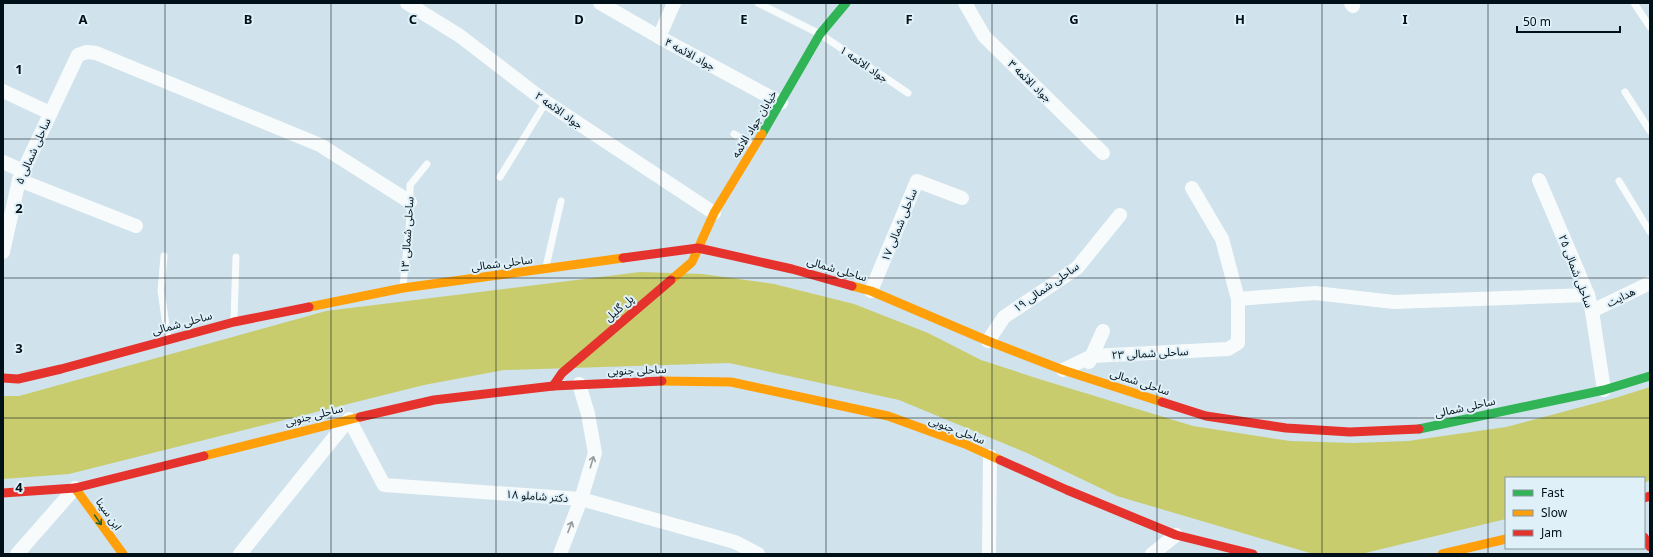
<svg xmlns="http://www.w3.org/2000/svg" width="1653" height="557" font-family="'Noto Sans','Noto Sans Arabic',sans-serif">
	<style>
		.water { fill: #c8cc6d }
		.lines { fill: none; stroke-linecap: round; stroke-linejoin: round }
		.lane { stroke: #f8fbfc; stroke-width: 7 }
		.street { stroke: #f8fbfc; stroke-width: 14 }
		.fast { stroke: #30b455; stroke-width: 9 }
		.slow { stroke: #ff9f0a; stroke-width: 9 }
		.jam { stroke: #e5322d; stroke-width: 9 }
		.oneway { stroke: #959da1 }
		.oneway2 { stroke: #186236 }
		.grid { fill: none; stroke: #001018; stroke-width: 1; stroke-opacity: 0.55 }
		.labels { text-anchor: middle; stroke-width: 4; stroke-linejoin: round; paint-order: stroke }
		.street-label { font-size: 11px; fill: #001018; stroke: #e0f0f8 }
		.grid-label { font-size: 13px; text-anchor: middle; font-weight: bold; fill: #001018; stroke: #e0f0f8; stroke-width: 4; stroke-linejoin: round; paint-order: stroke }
	</style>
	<rect width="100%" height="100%" fill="#d0e2eb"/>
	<polygon class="water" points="640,272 702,274 774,284 854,304 928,333 981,360 1039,379 1193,426 1290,441 1353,443 1408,441 1506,427 1615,398 1650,387 1650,480 1644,483 1644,478 1506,478 1506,519 1361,554 1310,553 1117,496 1027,453 899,400 729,363 504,370 424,385 69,474 3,479 3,396 19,396 326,311"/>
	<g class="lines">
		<g class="lane">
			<polyline points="758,3 820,34 908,93"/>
			<polyline points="1634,3 1650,27"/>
			<polyline points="1625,92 1650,131"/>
			<polyline points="734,134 754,146"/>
			<polyline points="500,177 546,102"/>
			<polyline points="1619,181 1650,232"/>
			<polyline points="164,256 161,291 168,339"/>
			<polyline points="546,267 561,201"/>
			<polyline points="403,286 410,219 410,185 427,164"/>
			<polyline points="234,320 236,257"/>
		</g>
		<g class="street">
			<polyline points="407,3 460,36 546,102 714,213"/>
			<polyline points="600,3 659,37 781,103"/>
			<polyline points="965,3 984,36 1103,153"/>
			<polyline points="1351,3 1353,6"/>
			<polyline points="659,37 674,3"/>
			<polyline points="3,91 50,113"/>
			<polyline points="3,162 23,171"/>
			<polyline points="19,180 136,226"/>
			<polyline points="1539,180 1588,295 1592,311 1604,390"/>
			<polyline points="3,252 19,180 78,55 87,52 96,53 320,145 410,202"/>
			<polyline points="871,291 917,181 962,198"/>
			<polyline points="1238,299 1315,293 1394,302 1588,295"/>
			<polyline points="1592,311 1650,283"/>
			<polyline points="988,341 1004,317 1077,268 1120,215"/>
			<polyline points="1089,362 1103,331"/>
			<polyline points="1063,370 1092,356 1228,349 1238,343 1238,299 1222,239 1192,188"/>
			<polyline points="17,554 75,488"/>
			<polyline points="240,554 349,419 384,485 581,499 735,542 758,554"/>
			<polyline points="560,554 581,499 595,453 588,414 579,384"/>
			<polyline points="989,554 990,456"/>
			<polyline points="1152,554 1176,535"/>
		</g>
		<g class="fast">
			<polyline points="762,134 820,34 846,3"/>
			<polyline points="1419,429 1604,390 1650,376"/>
		</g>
		<g class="slow">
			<polyline points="671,280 692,262 714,213 762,134"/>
			<polyline points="852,286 871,291 988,341 1063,370 1162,402"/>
			<polyline points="309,307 403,288 623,258"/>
			<polyline points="662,381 731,382 888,416 965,444 1000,460"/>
			<polyline points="204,456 360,417"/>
			<polyline points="75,488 123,554"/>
			<polyline points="1442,554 1506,539"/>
		</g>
		<g class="jam">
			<polyline points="623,258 698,248 792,269 852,286"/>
			<polyline points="3,378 18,379 61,369 234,322 309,307"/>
			<polyline points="553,386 562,373 671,280"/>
			<polyline points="1162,402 1206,416 1286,428 1350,432 1419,429"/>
			<polyline points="360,417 434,400 553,386 662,381"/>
			<polyline points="1000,460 1067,490 1176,535 1253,554"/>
			<polyline points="3,493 75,488 204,456"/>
			<polyline points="1644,498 1650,496"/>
			<polyline points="1644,537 1650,547"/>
		</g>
	</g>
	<defs><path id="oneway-shaft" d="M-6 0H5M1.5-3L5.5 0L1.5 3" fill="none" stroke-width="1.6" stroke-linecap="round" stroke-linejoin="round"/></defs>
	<g class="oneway">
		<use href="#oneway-shaft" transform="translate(592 462) rotate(-73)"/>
		<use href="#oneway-shaft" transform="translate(570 527) rotate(-69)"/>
	</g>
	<use class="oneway2" href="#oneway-shaft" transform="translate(98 520) rotate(55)"/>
	<path class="grid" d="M 165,3 L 165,554M 331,3 L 331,554M 496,3 L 496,554M 661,3 L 661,554M 826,3 L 826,554M 992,3 L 992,554M 1157,3 L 1157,554M 1322,3 L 1322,554M 1488,3 L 1488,554M 3,139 L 1650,139M 3,278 L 1650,278M 3,418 L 1650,418"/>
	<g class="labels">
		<g class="street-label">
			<text transform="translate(690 54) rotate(28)" y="4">جواد الائمه ۴</text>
			<text transform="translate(864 64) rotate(34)" y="4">جواد الائمه ۱</text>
			<text transform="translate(1030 81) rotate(44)" y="4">جواد الائمه ۳</text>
			<text transform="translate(559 110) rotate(35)" y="4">جواد الائمه ۲</text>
			<text transform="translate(754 124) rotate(-59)" y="4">خیابان جواد الائمه</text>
			<text transform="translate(33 151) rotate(-66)" y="4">ساحلی شمالی ۵</text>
			<text transform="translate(899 225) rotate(-68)" y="4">ساحلی شمالی ۱۷</text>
			<text transform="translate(407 235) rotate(-86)" y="4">ساحلی شمالی ۱۳</text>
			<text transform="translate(502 263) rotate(-7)" y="4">ساحلی شمالی</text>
			<text transform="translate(837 269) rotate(16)" y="4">ساحلی شمالی</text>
			<text transform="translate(1576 271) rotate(69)" y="4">ساحلی شمالی ۲۵</text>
			<text transform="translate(1046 287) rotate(-35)" y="4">ساحلی شمالی ۱۹</text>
			<text transform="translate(1621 297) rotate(-26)" y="4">هدایت</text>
			<text transform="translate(619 308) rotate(-41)" y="4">پل گلیل</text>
			<text transform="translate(182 323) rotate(-15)" y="4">ساحلی شمالی</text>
			<text transform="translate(1150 353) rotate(-3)" y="4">ساحلی شمالی ۲۳</text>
			<text transform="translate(637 370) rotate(-2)" y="4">ساحلی جنوبی</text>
			<text transform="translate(1140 382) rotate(18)" y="4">ساحلی شمالی</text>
			<text transform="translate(1465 407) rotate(-12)" y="4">ساحلی شمالی</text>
			<text transform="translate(314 415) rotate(-14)" y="4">ساحلی جنوبی</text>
			<text transform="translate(957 430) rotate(21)" y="4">ساحلی جنوبی</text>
			<text transform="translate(537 496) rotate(4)" y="4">دکتر شاملو ۱۸</text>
			<text transform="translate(109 514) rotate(55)" y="4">ابن سینا</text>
		</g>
	</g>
	<g class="grid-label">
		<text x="83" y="24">A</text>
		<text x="248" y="24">B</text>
		<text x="413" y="24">C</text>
		<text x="579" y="24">D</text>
		<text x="744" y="24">E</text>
		<text x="909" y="24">F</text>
		<text x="1074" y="24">G</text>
		<text x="1240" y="24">H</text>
		<text x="1405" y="24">I</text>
		<text x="19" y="74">1</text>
		<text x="19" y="213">2</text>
		<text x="19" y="353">3</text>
		<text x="19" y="492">4</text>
	</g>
	<rect width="1653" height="557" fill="none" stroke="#001018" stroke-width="8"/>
	<rect x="1505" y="477" width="140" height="72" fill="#e0f0f8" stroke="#86969e"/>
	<rect x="1513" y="490" width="20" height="6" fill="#30b455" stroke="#86969e"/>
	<text x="1541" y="497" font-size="12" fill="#001018">Fast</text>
	<rect x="1513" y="510" width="20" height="6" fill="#ff9f0a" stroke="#86969e"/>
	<text x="1541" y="517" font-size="12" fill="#001018">Slow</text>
	<rect x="1513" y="530" width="20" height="6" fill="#e5322d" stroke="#86969e"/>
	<text x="1541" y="537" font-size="12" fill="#001018">Jam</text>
	<path d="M1517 26v6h103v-6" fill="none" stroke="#001018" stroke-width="2"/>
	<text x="1523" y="26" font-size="12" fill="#001018" stroke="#e0f0f8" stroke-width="3" paint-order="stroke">50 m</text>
</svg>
